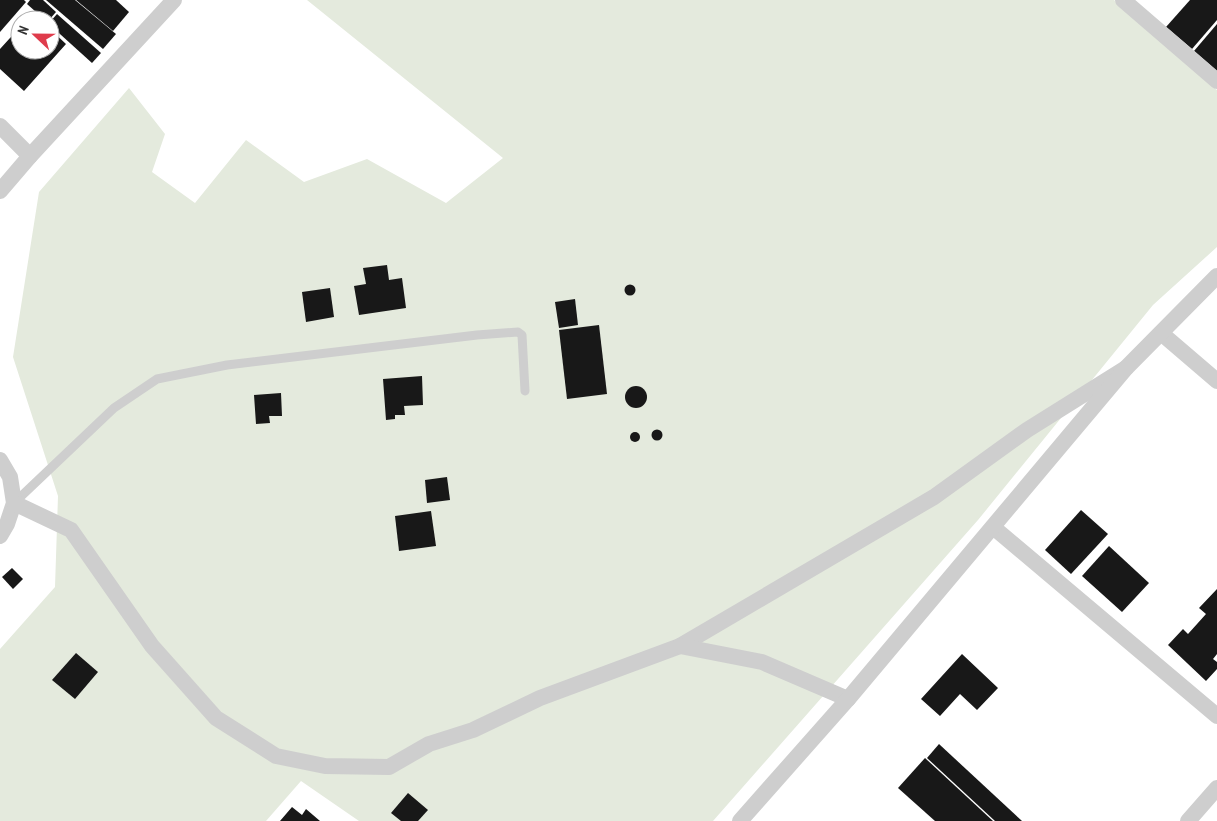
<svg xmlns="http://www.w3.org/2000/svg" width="1217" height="821" font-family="'PT Sans Narrow',sans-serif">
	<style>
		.green { fill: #e4eadd }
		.building { fill: #181818 }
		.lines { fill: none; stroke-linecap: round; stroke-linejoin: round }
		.lane { stroke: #cecece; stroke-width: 9 }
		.street { stroke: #cecece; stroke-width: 16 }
	</style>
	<rect width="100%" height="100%" fill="#fff"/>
	<polygon class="green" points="307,0 1114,0 1217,90 1217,247 1153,305 978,520 713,821 359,821 301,781 266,821 0,821 0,649 55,587 58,496 13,357 39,192 129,88 165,134 152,172 195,203 246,140 304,182 367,159 446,203 503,158"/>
	<g class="building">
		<polygon points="0,0 24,0 26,2 0,32"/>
		<polygon points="30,0 43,0 56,12 49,20 45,20 27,4"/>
		<polygon points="46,0 75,0 116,34 103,49"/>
		<polygon points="76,0 116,0 129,12 113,31"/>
		<polygon points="1190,0 1217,0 1217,20 1192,49 1166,27"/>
		<polygon points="57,14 101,53 92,63 50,25 50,22"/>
		<polygon points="1217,24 1217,71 1194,51"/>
		<polygon points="20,27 20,50 50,50 50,29 66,44 24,91 0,69 0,49"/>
		<polygon points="387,265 389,280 402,278 406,308 359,315 354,286 366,284 363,268"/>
		<circle cx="630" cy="290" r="5.5"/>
		<polygon points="330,288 334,317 306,322 302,292"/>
		<polygon points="575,299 578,325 559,328 555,302"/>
		<polygon points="599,325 607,394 567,399 559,330"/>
		<polygon points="422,376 423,405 404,406 405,415 395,415 395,419 386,420 383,379"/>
		<circle cx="636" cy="397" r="11"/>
		<polygon points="281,393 282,416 269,416 270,423 256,424 254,395"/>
		<circle cx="657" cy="435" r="5.5"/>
		<circle cx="635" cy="437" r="5"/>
		<polygon points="447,477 450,500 427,503 425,480"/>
		<polygon points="1081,510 1108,534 1071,574 1045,550"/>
		<polygon points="431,511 436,546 399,551 395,516"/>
		<polygon points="1109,546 1149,583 1122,612 1082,576"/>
		<polygon points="12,568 23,579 13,589 2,577"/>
		<polygon points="1217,589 1217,654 1213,659 1217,662 1217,669 1206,681 1168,645 1183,629 1188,634 1206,614 1199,608"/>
		<polygon points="76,653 98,672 75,699 52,680"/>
		<polygon points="962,654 998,688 977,710 960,694 940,716 921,699"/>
		<polygon points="939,744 1022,821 995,821 927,758"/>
		<polygon points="925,758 993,821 935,821 898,788"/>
		<polygon points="408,793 428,810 418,821 401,821 391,813"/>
		<polygon points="292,807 302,815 306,809 320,821 280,821"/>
	</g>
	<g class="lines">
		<polyline class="lane" points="14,503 114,408 157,379 227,365 477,335 518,332 522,335 525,391"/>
		<g class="street">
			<polyline points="1123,0 1217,81"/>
			<polyline points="0,126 30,156"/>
			<polyline points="0,191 30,156 174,0"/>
			<polyline points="1161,333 1217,381"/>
			<polyline points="0,460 10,477 14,503 7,524 0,536"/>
			<polyline points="14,503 71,530 152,646 216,718 276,756 325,766 389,767 429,744 473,730 540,698 680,646 934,497 1027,430 1126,368"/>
			<polyline points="993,527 1217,716"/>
			<polyline points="680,646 762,662 848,699"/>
			<polyline points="740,821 848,699 1126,368 1217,276"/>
			<polyline points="1188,821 1217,788"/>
		</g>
	</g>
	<g transform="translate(35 35) rotate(292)"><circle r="24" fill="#ffffff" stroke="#adadad"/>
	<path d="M0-4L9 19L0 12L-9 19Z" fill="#df3c4c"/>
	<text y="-8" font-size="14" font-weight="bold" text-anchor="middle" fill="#313131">N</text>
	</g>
</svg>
